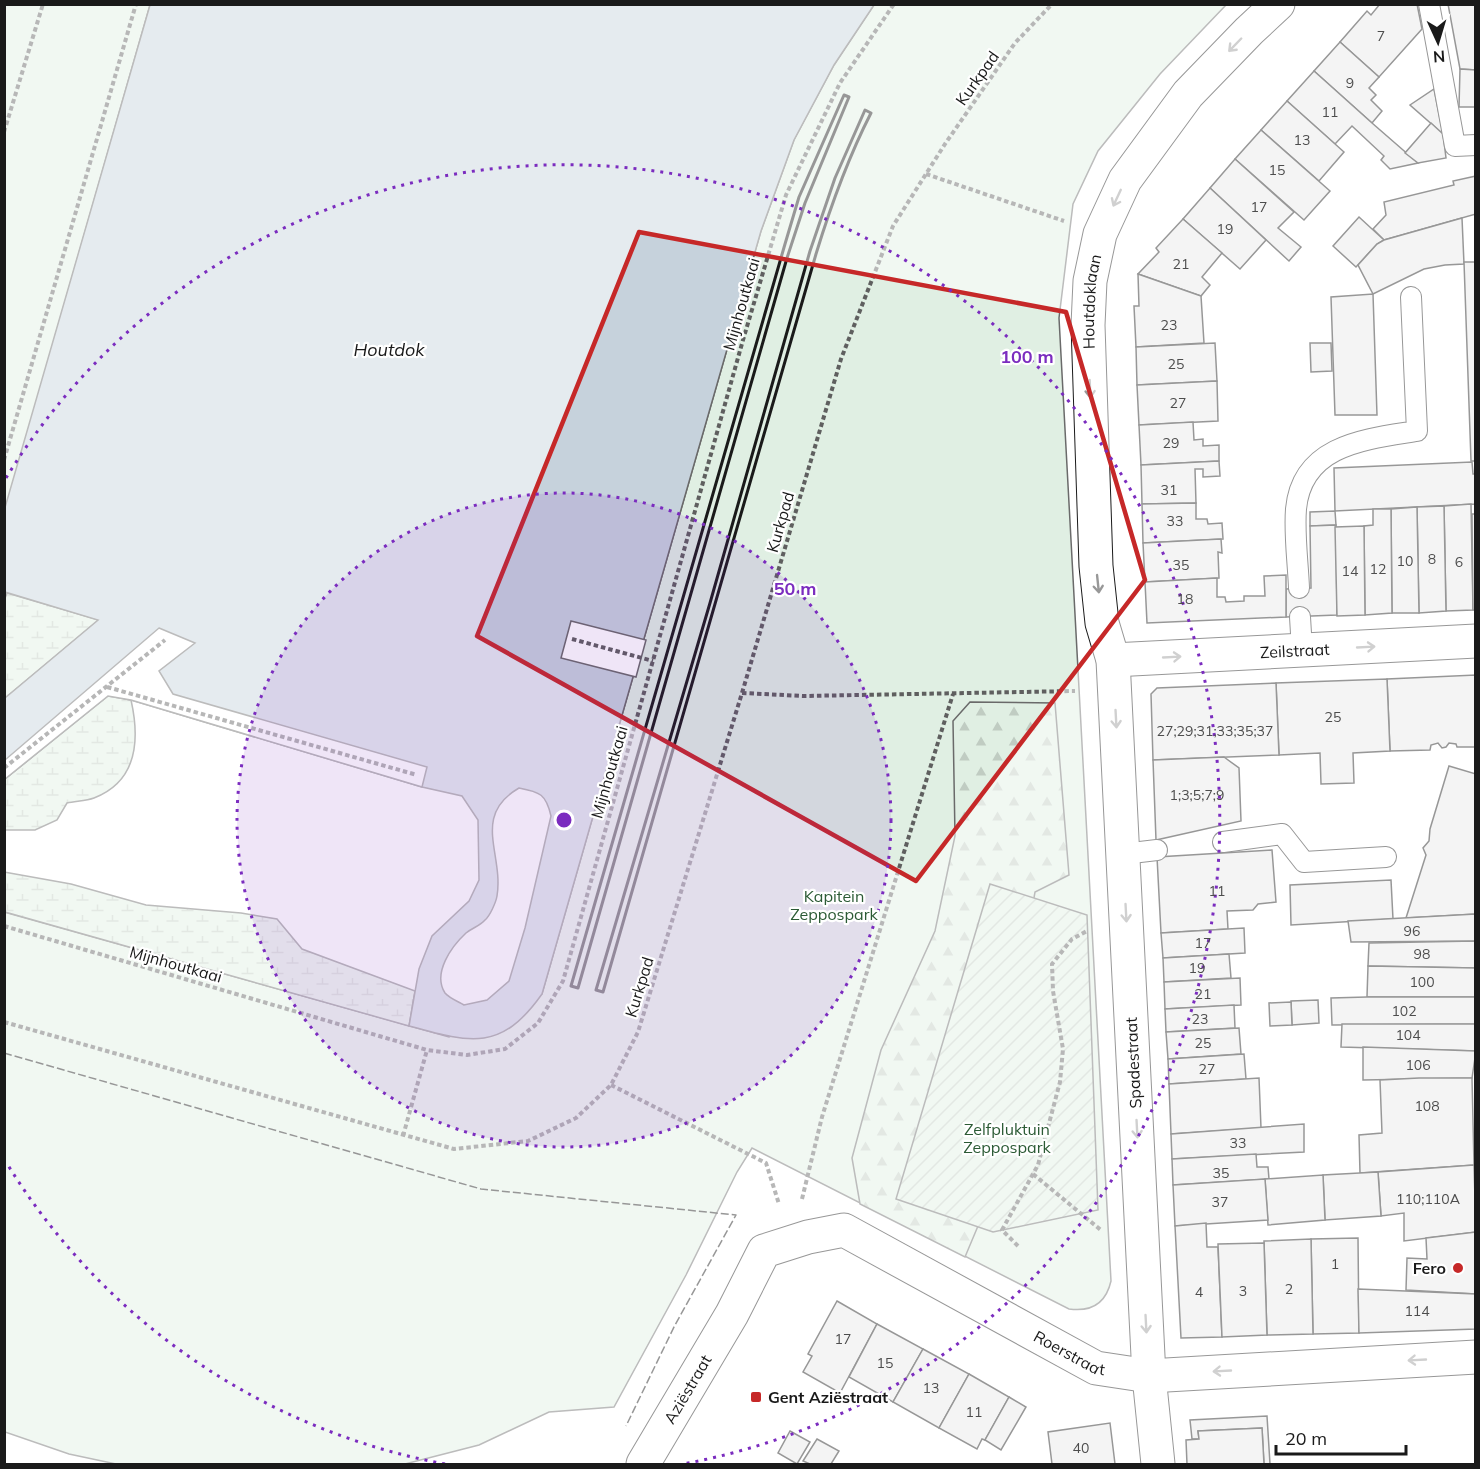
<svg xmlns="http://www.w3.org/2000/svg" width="1480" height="1469" font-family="Mulish,sans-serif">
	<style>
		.green { fill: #e0efe3; stroke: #6a6a6a; stroke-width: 1.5 }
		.forest { fill: url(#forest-firs); stroke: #6a6a6a; stroke-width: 1.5 }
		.wetland { fill: url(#wetland-marsh); stroke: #6a6a6a; stroke-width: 1.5 }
		.garden { fill: url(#garden-furrows); stroke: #6a6a6a; stroke-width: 1.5 }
		.water { fill: #c6d2dc; stroke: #6a6a6a; stroke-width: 1.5; fill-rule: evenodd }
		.pier { fill: #fff; stroke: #6a6a6a; stroke-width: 1.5 }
		.building { fill: #e6e6e6; stroke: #1a1a1a; stroke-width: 1.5 }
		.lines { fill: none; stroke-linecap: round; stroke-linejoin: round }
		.lane-casing { stroke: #1a1a1a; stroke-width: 22 }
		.street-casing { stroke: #1a1a1a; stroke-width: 35 }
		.path { stroke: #5f5f5f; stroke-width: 4; stroke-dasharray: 4.5 3; stroke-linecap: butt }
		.lane { stroke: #fff; stroke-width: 20 }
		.street { stroke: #fff; stroke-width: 33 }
		.fence { stroke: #1a1a1a; stroke-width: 1.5; stroke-dasharray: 8 3; stroke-linecap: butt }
		.wall { stroke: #1a1a1a; stroke-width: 3 }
		.oneway { stroke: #989898 }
		.marked { fill: none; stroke: #c62828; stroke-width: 4.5; stroke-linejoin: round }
		.ring { fill: none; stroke: #7b2cbf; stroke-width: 3; stroke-dasharray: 3 6 }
		.poi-dot { fill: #c62828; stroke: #fff; stroke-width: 2 }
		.labels { text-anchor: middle; stroke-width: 4.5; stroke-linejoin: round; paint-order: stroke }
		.number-label { font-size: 14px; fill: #4d4d4d }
		.street-label { font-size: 16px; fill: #1a1a1a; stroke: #fff }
		.park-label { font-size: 16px; fill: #2b5a34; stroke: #fff }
		.poi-label { font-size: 16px; font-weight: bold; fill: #1a1a1a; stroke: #fff; text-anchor: end }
		.water-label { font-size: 18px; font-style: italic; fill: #1a1a1a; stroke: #fff }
		.centre { fill: #7b2cbf; stroke: #fff; stroke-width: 3 }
		.ring-label { font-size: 18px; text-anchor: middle; font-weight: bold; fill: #7b2cbf; stroke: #fff; stroke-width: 4.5; stroke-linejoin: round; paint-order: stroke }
	</style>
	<defs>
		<pattern id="forest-firs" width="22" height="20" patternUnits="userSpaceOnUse" patternTransform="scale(1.5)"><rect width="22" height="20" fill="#e0efe3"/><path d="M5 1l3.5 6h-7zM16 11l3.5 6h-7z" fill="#c0ccc2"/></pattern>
		<pattern id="wetland-marsh" width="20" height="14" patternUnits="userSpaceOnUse" patternTransform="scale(1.5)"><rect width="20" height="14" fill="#e0efe3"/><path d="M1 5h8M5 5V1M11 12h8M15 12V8" fill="none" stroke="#c0ccc2"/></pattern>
		<pattern id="garden-furrows" width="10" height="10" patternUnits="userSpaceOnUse" patternTransform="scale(1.5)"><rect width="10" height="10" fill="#e0efe3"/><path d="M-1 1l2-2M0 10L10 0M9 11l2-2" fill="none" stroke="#c0ccc2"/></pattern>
	</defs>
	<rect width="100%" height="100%" fill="#fff"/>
	<g class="green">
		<polygon points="4,5 150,5 5,511 4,511"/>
		<path d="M 874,5 L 1226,5 L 1160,74 L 1098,151 L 1073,204 L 1059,318 L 1111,1281 C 1106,1303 1091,1312 1069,1309 L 752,1148 L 737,1172 L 686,1275 L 614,1407 L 549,1412 L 479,1445 L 405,1464 L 116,1464 L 69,1454 L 5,1432 L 4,912 L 449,1037 L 542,994 L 761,231 L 794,140 L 834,65 Z"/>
	</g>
	<polygon class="forest" points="970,702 1055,703 1069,875 1035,892 1022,965 996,1183 965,1257 860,1204 852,1158 881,1050 935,931 955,836 953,721"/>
	<g class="wetland">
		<polygon points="7,593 99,620 5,698 4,601"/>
		<path d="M 108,695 L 131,700 C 140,740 138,781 94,798 C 86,801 76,801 67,803 L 57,820 L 35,830 L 5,830 L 5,779 Z"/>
		<polygon points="4,872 71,884 146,905 241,913 277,919 302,949 415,991 409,1026 5,912"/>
	</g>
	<polygon class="garden" points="990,884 1087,915 1098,1210 993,1232 896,1199"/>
	<path class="water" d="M 150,5 L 874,5 L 834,65 L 794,140 L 761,231 L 542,994 C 501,1052 471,1043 409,1026 L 419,969 L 432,936 L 469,901 L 479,880 L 478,820 L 462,796 L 422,787 L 131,700 L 108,696 L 5,779 L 5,698 L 98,620 L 5,592 L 4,511 ZM 519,788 C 540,792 546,794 551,816 L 525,928 L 509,981 L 487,1000 L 464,1005 C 459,1002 449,998 445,993 C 432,973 452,946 466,933 C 472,928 480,926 485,920 C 490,916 496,902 497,896 C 504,854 471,816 519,788 Z"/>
	<g class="pier">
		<polygon points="571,621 646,640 636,677 561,658"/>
		<polygon points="159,628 195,643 159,671 173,694 427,767 422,787 131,700 108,696 5,779 5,760"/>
	</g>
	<g class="building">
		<polygon points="1380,4 1417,4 1422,29 1379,77 1340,42 1367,11 1371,15"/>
		<polygon points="1448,4 1476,4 1476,70 1460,69"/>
		<polygon points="1340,42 1379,77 1369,88 1376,95 1371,100 1382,111 1372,123 1314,71"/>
		<polygon points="1460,69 1476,70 1476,107 1459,107"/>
		<polygon points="1314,71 1372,123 1418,163 1390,169 1381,160 1384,156 1352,126 1335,144 1287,101"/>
		<polygon points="1434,89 1443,134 1410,105"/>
		<polygon points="1287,101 1344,152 1319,181 1261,130"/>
		<polygon points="1431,123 1443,134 1446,158 1418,163 1405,153"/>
		<polygon points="1261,130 1330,191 1304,220 1235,159"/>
		<polygon points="1235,159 1294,212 1278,228 1301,247 1289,261 1210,188"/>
		<polygon points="1476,176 1476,214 1384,240 1373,229 1386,215 1384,202 1454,185 1453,181"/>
		<polygon points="1210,188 1266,240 1240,269 1183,219"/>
		<polygon points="1359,217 1384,240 1377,244 1356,267 1333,246"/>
		<polygon points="1462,218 1464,264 1445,265 1424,269 1373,294 1358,265 1377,244 1384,240"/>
		<polygon points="1183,219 1222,253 1202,277 1210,285 1201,296 1138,274 1159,252 1156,248"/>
		<polygon points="1464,262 1476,262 1476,461 1471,461"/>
		<polygon points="1138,274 1201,296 1204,343 1136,347 1134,306 1139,306"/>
		<polygon points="1373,294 1377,415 1335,415 1331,297"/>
		<polygon points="1215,343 1217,381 1137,385 1136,347"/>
		<polygon points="1310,343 1331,343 1332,371 1311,372"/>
		<polygon points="1217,381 1218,421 1139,425 1137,385"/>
		<polygon points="1193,422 1194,440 1203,439 1203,446 1219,445 1219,461 1141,465 1139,425"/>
		<polygon points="1219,461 1220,476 1203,477 1203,469 1195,469 1196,503 1142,504 1141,465"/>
		<polygon points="1472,462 1473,474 1476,474 1476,504 1335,511 1334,468"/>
		<polygon points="1196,503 1196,519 1207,519 1208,524 1222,523 1223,539 1143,543 1142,504"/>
		<polygon points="1471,504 1473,610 1446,611 1444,506"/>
		<polygon points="1444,506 1446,611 1419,613 1417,507"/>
		<polygon points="1417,507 1419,613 1392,613 1391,509"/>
		<polygon points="1373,509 1391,509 1392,613 1365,615 1364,526 1373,525"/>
		<polygon points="1335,511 1336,525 1310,526 1310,512"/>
		<polygon points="1472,514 1476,514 1476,610 1473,610"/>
		<polygon points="1336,525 1337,615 1286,617 1286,589 1311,588 1310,526"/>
		<polygon points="1364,526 1365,615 1337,616 1335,527"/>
		<polygon points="1221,539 1222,553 1218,552 1219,578 1145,582 1143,543"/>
		<polygon points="1286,575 1286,617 1147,623 1145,582 1217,578 1217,597 1225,597 1226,602 1244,601 1244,596 1265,596 1264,576"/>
		<polygon points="1476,675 1476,747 1457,747 1456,744 1449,743 1446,747 1442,748 1438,743 1431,745 1430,750 1390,751 1387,679"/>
		<polygon points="1387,679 1390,751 1353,753 1354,783 1321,784 1320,753 1279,755 1276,683"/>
		<polygon points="1276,683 1279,755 1153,760 1151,694 1157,688"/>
		<polygon points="1224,757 1239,768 1241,821 1156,840 1153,760"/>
		<polygon points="1449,766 1476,774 1476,914 1406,918 1426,855 1423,848 1429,841 1430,829"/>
		<polygon points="1272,850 1276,902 1258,904 1253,910 1227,911 1228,929 1161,933 1157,857"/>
		<polygon points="1391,880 1393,919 1291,925 1290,885"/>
		<polygon points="1476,914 1476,941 1351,942 1348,921"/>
		<polygon points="1244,928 1245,953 1163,958 1161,933"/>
		<polygon points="1476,941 1476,968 1368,966 1369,943"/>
		<polygon points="1229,954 1231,978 1164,982 1163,958"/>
		<polygon points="1368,966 1476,968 1476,997 1367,997"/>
		<polygon points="1240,978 1241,1005 1165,1009 1164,982"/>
		<polygon points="1367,997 1476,997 1476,1024 1332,1025 1331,998"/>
		<polygon points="1318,1000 1319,1023 1292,1025 1291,1001"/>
		<polygon points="1291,1002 1292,1025 1270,1026 1269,1003"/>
		<polygon points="1234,1005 1235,1028 1166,1032 1165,1009"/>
		<polygon points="1342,1024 1476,1024 1476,1051 1341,1047"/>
		<polygon points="1239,1028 1241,1054 1168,1059 1166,1032"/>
		<polygon points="1363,1047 1476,1051 1472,1078 1363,1080"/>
		<polygon points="1244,1054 1246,1079 1169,1084 1168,1059"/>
		<polygon points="1259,1078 1261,1128 1171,1134 1169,1084"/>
		<polygon points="1419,1078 1472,1078 1474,1165 1360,1173 1359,1135 1382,1133 1380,1080"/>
		<polygon points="1304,1124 1304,1152 1172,1159 1171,1134"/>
		<polygon points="1256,1154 1257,1167 1268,1167 1269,1179 1173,1185 1172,1159"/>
		<polygon points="1474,1165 1476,1232 1404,1241 1404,1213 1381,1216 1378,1172"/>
		<polygon points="1378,1172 1381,1216 1325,1220 1323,1175"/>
		<polygon points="1323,1175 1325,1220 1268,1225 1265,1179"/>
		<polygon points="1265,1179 1268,1220 1175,1226 1173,1185"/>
		<polygon points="1206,1223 1207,1247 1218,1247 1222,1337 1181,1338 1175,1226"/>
		<polygon points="1476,1232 1476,1294 1406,1290 1407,1258 1427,1259 1426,1238"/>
		<polygon points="1358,1238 1359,1333 1313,1334 1311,1239"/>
		<polygon points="1311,1239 1313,1334 1267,1335 1264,1241"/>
		<polygon points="1264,1243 1267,1335 1222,1337 1218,1244"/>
		<polygon points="1358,1289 1476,1294 1476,1329 1359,1333"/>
		<polygon points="837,1301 877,1324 840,1393 803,1372 812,1356 808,1354"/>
		<polygon points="877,1324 923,1349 893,1402 849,1377"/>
		<polygon points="923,1349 969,1374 939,1428 893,1402"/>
		<polygon points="969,1374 1009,1397 985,1440 982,1439 977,1449 939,1428"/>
		<polygon points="1009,1397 1026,1407 1001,1450 985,1440"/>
		<polygon points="1267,1416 1270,1464 1264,1464 1262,1428 1198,1431 1199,1439 1192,1439 1190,1420"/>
		<polygon points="1110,1423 1115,1464 1052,1464 1048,1432"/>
		<polygon points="1262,1428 1264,1464 1187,1464 1186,1440 1199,1439 1198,1431"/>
		<polygon points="790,1431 810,1442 797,1464 778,1453"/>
		<polygon points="817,1439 839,1451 831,1464 810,1464 803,1461"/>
	</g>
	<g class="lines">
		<defs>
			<g id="lane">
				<polyline points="1429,4 1455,146 1476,145"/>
				<path d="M 1299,588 C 1298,562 1294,535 1296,509 C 1302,444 1367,439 1417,431 L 1411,297"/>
				<polyline points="1300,617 1302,650"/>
				<polyline points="1223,842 1282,834 1304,862 1386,857"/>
				<polyline points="1123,854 1157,850"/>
			</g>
			<g id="street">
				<path id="s1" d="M 1113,660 L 1476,641"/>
				<path id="s2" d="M 643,1464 L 732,1314 L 764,1251 L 808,1237 L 844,1230 L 1096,1368 L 1149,1376 L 1476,1357"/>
				<path id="s3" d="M 1158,1464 L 1149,1376 L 1113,660 L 1102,623 L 1096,566 L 1088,325 L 1090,281 L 1100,234 L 1125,180 L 1188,94 L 1249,31 L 1278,4"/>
			</g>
		</defs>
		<use href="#lane" class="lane-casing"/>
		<use href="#street" class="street-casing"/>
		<g class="path">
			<polyline points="4,132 43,4"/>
			<polyline points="926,174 1064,221"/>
			<polyline points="4,460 136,4"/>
			<polyline points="572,639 653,661"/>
			<polyline points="107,687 417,775"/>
			<polyline points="742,693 804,696 1075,691"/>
			<polyline points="4,768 165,640"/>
			<polyline points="4,926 427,1050 467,1055 505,1049 538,1023 563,981 743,340 786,195 840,83 894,4"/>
			<polyline points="4,1022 454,1149 528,1141 576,1118 611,1085 638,1032 742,693 841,359 893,226 945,144 1015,43 1052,4"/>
			<polyline points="611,1085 766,1163 779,1204"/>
			<polyline points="403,1136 427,1050"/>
			<polyline points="1033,1174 1102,1231"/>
			<polyline points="802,1199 822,1117 953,694"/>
			<polyline points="1018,1246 1002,1230 1038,1165 1060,1082 1063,1049 1053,991 1052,964 1072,939 1087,931"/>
		</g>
		<use href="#lane" class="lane"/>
		<use href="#street" class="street"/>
		<polyline class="fence" points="4,1053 481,1189 736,1215 675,1325 626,1426"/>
		<g class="wall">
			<polygon points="844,95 849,97 805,203 787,258 578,988 571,986 785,244 799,197"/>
			<path d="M 865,110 L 871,113 C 848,158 831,205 816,254 L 603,992 L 596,990 L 710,603 L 810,251 L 835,178 Z"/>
		</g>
	</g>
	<defs><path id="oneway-shaft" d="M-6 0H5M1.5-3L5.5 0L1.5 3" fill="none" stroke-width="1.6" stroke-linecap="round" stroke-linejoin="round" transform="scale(1.5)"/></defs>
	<g class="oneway">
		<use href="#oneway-shaft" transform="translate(1235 45) rotate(134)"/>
		<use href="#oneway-shaft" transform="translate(1117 198) rotate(115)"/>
		<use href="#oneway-shaft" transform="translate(1090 389) rotate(88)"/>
		<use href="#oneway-shaft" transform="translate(1098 584) rotate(84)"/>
		<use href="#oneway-shaft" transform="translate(1366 647) rotate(-3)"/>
		<use href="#oneway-shaft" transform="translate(1172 657) rotate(-3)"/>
		<use href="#oneway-shaft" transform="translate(1116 719) rotate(87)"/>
		<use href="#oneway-shaft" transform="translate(1126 913) rotate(87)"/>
		<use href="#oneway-shaft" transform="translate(1137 1129) rotate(87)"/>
		<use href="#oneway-shaft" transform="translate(1146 1324) rotate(87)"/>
		<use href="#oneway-shaft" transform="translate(1417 1360) rotate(177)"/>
		<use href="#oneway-shaft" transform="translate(1222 1371) rotate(177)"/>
	</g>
	<path d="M0 0H1480V1469H0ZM 639,232 L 1066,312 L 1145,580 L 916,881 L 477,636 Z" fill="#fff" fill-opacity=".55" fill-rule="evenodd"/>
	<path class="marked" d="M 639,232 L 1066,312 L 1145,580 L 916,881 L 477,636 Z"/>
	<circle cx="564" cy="820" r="327" fill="#7b2cbf" fill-opacity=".12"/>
	<g class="ring">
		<circle cx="564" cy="820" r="327"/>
		<path d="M445 1464A655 655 0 0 1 6 1162M6 478A655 655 0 1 1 683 1464"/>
	</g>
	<g class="poi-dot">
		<circle cx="1458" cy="1268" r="6"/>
		<rect x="750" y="1391" width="12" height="12" rx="3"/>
	</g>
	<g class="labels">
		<g class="number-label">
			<text x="1381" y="41">7</text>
			<text x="1350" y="88">9</text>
			<text x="1330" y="117">11</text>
			<text x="1302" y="145">13</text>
			<text x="1277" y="175">15</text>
			<text x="1259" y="212">17</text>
			<text x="1225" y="234">19</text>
			<text x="1181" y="269">21</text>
			<text x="1169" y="330">23</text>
			<text x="1176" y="369">25</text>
			<text x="1178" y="408">27</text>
			<text x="1171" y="448">29</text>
			<text x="1169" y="495">31</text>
			<text x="1175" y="526">33</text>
			<text x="1432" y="564">8</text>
			<text x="1405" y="566">10</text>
			<text x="1459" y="567">6</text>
			<text x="1181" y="570">35</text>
			<text x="1378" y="574">12</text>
			<text x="1350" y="576">14</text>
			<text x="1185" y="604">18</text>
			<text x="1333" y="722">25</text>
			<text x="1215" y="736">27;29;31;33;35;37</text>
			<text x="1197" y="800">1;3;5;7;9</text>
			<text x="1217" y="896">11</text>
			<text x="1412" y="936">96</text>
			<text x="1203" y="948">17</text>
			<text x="1422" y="959">98</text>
			<text x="1197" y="973">19</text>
			<text x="1422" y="987">100</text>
			<text x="1203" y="999">21</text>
			<text x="1404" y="1016">102</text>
			<text x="1200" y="1024">23</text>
			<text x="1408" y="1040">104</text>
			<text x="1203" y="1048">25</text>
			<text x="1418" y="1070">106</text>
			<text x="1207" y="1074">27</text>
			<text x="1427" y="1111">108</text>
			<text x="1238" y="1148">33</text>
			<text x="1221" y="1178">35</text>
			<text x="1428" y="1204">110;110A</text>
			<text x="1220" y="1207">37</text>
			<text x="1335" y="1269">1</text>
			<text x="1289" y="1294">2</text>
			<text x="1243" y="1296">3</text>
			<text x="1199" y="1297">4</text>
			<text x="1417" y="1316">114</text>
			<text x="843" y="1344">17</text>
			<text x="885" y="1368">15</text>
			<text x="931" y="1393">13</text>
			<text x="974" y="1417">11</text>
			<text x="1081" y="1453">40</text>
		</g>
		<g class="street-label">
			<text transform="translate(977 78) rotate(-55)" y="6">Kurkpad</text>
			<text dy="6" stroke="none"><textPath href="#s3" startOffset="1166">Houtdoklaan</textPath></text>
			<text transform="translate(741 304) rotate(-74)" y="6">Mijnhoutkaai</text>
			<text transform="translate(780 522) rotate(-74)" y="6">Kurkpad</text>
			<text dy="6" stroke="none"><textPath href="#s1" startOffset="182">Zeilstraat</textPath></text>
			<text transform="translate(609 772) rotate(-74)" y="6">Mijnhoutkaai</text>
			<text transform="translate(176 964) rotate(16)" y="6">Mijnhoutkaai</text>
			<text transform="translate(639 987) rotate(-73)" y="6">Kurkpad</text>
			<text transform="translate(1133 1063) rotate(-93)" y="6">Spadestraat</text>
			<text dy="6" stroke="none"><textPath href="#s2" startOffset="585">Roerstraat</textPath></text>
			<text dy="6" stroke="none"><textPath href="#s2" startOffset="87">Aziëstraat</textPath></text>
		</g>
		<g class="park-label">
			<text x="834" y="902">Kapitein<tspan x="834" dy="18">Zeppospark</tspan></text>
			<text x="1007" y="1135">Zelfpluktuin<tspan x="1007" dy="18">Zeppospark</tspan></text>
		</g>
		<g class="poi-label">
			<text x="1446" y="1274">Fero</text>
			<text x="768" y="1403" text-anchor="start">Gent Aziëstraat</text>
		</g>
		<g class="water-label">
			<text x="389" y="356">Houtdok</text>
		</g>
	</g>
	<circle cx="564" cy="820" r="9" class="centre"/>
	<g class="ring-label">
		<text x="1027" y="363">100 m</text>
		<text x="795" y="595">50 m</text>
	</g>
	<rect width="1480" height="1469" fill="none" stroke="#1a1a1a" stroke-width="12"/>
	<g transform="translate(1438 42) rotate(176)" stroke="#ffffff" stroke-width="4.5" paint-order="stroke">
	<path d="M0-4.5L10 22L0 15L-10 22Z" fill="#1a1a1a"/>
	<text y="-9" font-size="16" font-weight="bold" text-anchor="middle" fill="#1a1a1a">N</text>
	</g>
	<path d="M1276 1445v9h130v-9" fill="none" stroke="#1a1a1a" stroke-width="3"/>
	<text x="1285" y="1445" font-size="18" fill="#1a1a1a" stroke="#ffffff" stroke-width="4.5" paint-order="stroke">20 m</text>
</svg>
